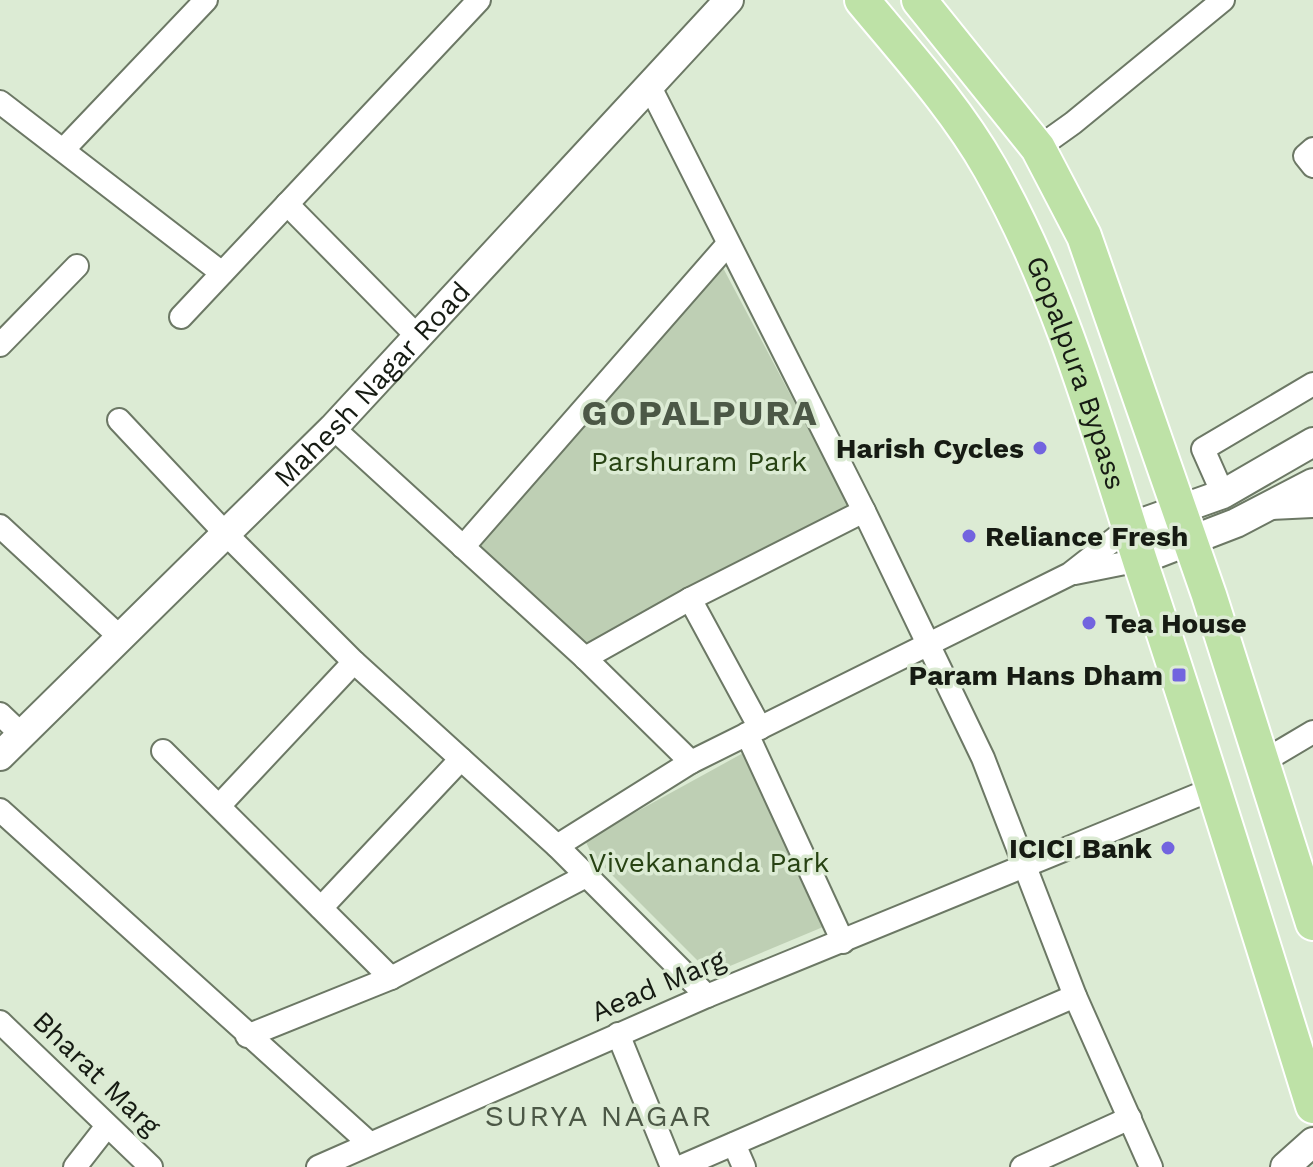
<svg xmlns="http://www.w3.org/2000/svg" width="1313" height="1167" font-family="'Work Sans',sans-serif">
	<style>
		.green { fill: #becfb4 }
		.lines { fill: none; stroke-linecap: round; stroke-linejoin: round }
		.minor-casing { stroke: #6c7865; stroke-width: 26 }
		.tertiary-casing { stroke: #6c7865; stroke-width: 32 }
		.primary-casing { stroke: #fff; stroke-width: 38 }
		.minor { stroke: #fff; stroke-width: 22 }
		.tertiary { stroke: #fff; stroke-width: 28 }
		.primary { stroke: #bee2a7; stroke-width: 34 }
		.poi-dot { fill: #7264df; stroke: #dcebd4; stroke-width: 3 }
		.labels { text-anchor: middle; stroke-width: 7; stroke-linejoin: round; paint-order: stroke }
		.street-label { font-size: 28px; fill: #161b13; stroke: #dcebd4 }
		.poi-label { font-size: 28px; font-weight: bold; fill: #161b13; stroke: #dcebd4; text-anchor: end }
		.park-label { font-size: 28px; fill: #274213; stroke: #dcebd4 }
		.neighbourhood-label { font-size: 30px; letter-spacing: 2px; fill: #4c5846; stroke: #dcebd4 }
		.district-label { font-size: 36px; font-weight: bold; letter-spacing: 2px; fill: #4c5846; stroke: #dcebd4 }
	</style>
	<rect width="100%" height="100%" fill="#dcebd4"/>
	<g class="green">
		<polygon points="722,266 850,507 588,645 475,541"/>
		<polygon points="745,752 823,927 711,974 592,855 585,840"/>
	</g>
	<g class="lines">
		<defs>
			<g id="minor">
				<polyline points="650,87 864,511 983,758 1075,996 1151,1167"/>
				<polyline points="0,102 222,273"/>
				<polyline points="1038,148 1073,123 1223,0"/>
				<polyline points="64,149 206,0"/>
				<polyline points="1313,149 1305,156 1313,166"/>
				<polyline points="287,204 419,338"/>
				<polyline points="181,317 479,0"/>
				<polyline points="0,345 77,266"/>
				<polyline points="119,420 227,535 354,662 557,846 707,996"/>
				<polyline points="333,428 585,658 691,762"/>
				<polyline points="1223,494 1203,449 1313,384"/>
				<polyline points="1271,508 1313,506"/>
				<polyline points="0,526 122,639"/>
				<polyline points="463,547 728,244"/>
				<polyline points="1075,573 1140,560"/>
				<polyline points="690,599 760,728"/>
				<polyline points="585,658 690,599 864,511"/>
				<polyline points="0,714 22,735"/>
				<polyline points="747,734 843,942"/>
				<polyline points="163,751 391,978"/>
				<polyline points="1264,761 1313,732"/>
				<polyline points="219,806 354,662"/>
				<polyline points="0,810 369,1143"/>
				<polyline points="557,846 691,762 1070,574 1130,527"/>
				<polyline points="321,908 461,759"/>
				<polyline points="0,1022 151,1167"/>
				<polyline points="618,1034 672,1167"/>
				<polyline points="247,1036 391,978 586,876"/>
				<polyline points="734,1144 744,1167"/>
				<polyline points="75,1167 107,1126"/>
				<polyline points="318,1167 707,996 1215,788"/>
				<polyline points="680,1167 1075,996"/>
				<polyline points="1022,1167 1130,1118"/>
			</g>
			<g id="tertiary">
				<polyline points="1130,527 1223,494 1313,442"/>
				<polyline points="1140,560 1236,523 1313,483"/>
				<path id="s1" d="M 0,756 L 333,428 L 729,0"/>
				<polyline points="1285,1167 1313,1142"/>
			</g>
			<g id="primary">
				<path id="s2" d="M 862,0 C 906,53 956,108 990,168 C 1060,291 1098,430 1141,564 C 1201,744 1257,925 1313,1106"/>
				<polyline points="919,0 1038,148 1084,236 1209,595 1313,923"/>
			</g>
		</defs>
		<use href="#minor" class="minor-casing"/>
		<use href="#tertiary" class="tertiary-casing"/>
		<use href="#primary" class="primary-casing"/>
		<use href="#minor" class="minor"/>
		<use href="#tertiary" class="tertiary"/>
		<use href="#primary" class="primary"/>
	</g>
	<g class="poi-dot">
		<circle cx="1040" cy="448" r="8"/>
		<circle cx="969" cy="536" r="8"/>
		<circle cx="1089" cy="623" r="8"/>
		<rect x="1171" y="667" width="16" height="16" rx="4"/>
		<circle cx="1168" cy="848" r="8"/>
	</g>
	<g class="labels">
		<g class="street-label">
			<text dy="10" stroke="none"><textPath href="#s2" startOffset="434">Gopalpura Bypass</textPath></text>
			<text dy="10" stroke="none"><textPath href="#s1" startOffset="526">Mahesh Nagar Road</textPath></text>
			<text transform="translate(658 985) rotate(-23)" y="10">Aead Marg</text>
			<text transform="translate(97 1073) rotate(44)" y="10">Bharat Marg</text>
		</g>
		<g class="poi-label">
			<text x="1024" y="458">Harish Cycles</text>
			<text x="985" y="546" text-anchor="start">Reliance Fresh</text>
			<text x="1105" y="633" text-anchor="start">Tea House</text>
			<text x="1163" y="685">Param Hans Dham</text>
			<text x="1152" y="858">ICICI Bank</text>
		</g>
		<g class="park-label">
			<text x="699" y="471">Parshuram Park</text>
			<text x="709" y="872">Vivekananda Park</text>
		</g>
		<g class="neighbourhood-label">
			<text x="599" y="1126">SURYA NAGAR</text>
		</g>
		<g class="district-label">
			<text x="700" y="425">GOPALPURA</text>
		</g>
	</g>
</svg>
